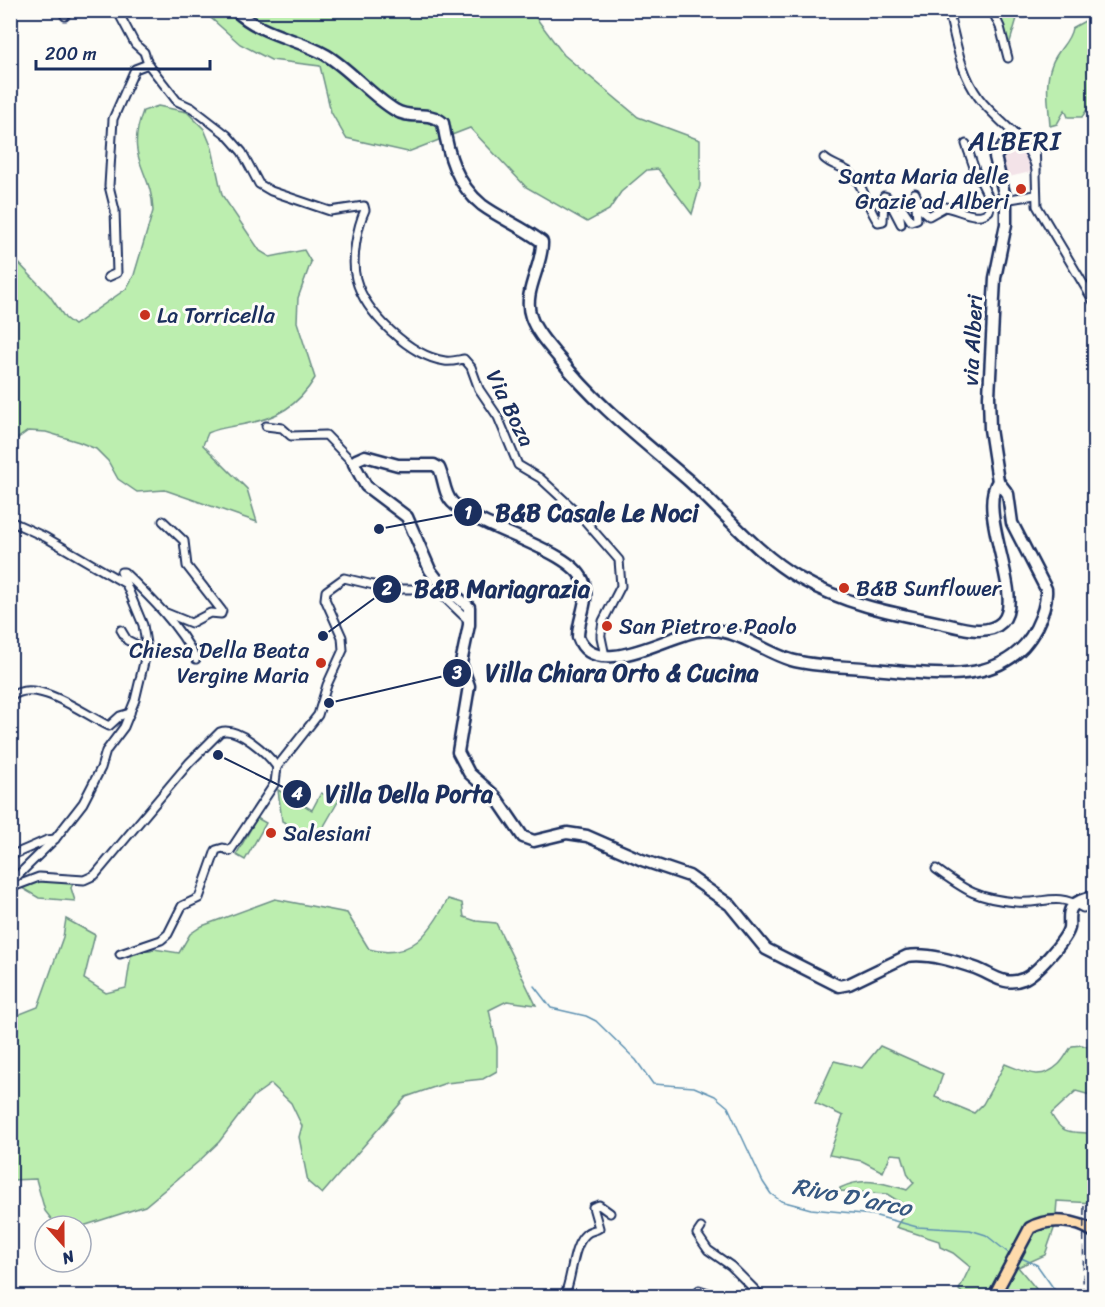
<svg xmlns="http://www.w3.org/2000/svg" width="1105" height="1307" font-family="Sriracha,sans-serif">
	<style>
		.built { fill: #f3e3e8 }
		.green { fill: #bceeaf; stroke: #6c8e86; stroke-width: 1.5 }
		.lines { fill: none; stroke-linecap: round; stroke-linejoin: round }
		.stream { stroke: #5c90b1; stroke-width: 1.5 }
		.street-casing { stroke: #1b2f5e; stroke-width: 11 }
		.secondary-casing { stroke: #1b2f5e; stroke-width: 15 }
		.primary-casing { stroke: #1b2f5e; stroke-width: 15 }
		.street { stroke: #fdfcf7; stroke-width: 7 }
		.secondary { stroke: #fdfcf7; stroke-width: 10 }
		.primary { stroke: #fedbac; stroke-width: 10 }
		.rail { stroke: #1b2f5e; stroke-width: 1.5; stroke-dasharray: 9 4.5; stroke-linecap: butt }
		.poi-dot { fill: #c8321e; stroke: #fdfcf7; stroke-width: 2 }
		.labels { text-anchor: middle; stroke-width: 6; stroke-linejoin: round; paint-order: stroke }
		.poi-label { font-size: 22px; fill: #1b2f5e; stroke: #fdfcf7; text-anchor: start }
		.street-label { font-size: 22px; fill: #1b2f5e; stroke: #fdfcf7 }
		.water-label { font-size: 24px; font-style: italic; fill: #365881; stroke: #fdfcf7 }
		.quarter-label { font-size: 26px; letter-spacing: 1.5px; fill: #1b2f5e; stroke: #fdfcf7 }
		.leader { fill: none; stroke: #1b2f5e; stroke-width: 2 }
		.callout-dot { fill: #1b2f5e; stroke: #fdfcf7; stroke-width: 2 }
		.mark-label { font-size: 18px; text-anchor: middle; font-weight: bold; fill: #fff }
		.callout-label { font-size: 24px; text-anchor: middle; font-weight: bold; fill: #1b2f5e; stroke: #fdfcf7; stroke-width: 6; stroke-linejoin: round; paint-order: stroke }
	</style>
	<rect width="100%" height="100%" fill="#fdfcf7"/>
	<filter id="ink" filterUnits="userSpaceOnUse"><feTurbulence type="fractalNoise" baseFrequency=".0167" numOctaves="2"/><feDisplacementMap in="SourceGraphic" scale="12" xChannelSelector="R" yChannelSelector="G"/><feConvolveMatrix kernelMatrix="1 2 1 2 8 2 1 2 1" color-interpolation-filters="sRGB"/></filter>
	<g filter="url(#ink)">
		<polygon class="built" points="1014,143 1031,155 1035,171 1005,178 1001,162"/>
		<g class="green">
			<polygon points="203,11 531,11 564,55 638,117 700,140 700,186 692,214 658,169 647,170 621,192 609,210 587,222 526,187 470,128 408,152 346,138 331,112 320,66 271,60 240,44"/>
			<polygon points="994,11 1006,11 1013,16 1018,15 1007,52"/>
			<path d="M 1094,16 L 1094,99 L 1082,117 L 1068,117 L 1065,110 L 1057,124 L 1050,126 C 1049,106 1044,84 1052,64 C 1057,50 1070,42 1072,28 Z"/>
			<path d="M 158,106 L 187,112 L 204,129 L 212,148 L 222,195 L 260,251 L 270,257 L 304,250 L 311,262 L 298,298 L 297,322 L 315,378 C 298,406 277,418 245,424 C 231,427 221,427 208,433 L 203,445 L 247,489 L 257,522 L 165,490 L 137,492 L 118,479 L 108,461 L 96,449 L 79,442 L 46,432 L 28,431 L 11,443 L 11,255 L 50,296 L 65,318 L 74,325 L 126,289 L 134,275 L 153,211 C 152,169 124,161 143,111 Z"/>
			<polygon points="278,790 312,810 321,793 339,800 316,840 282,821"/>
			<polygon points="257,818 266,823 245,860 236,855"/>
			<polygon points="40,879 74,881 71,888 75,901 39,898 22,888"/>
			<path d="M 275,899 L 347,913 L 369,949 C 410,961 430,933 448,899 L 462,903 L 464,917 L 476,921 L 496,923 L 536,1005 L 507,1001 L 489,1010 L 497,1047 L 497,1071 L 483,1079 L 446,1083 L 406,1097 L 322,1194 L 308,1182 L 299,1137 L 302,1126 L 291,1103 L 271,1084 L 254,1096 L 219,1142 L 198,1162 L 145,1206 L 83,1226 L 56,1225 L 45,1211 L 36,1179 L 11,1180 L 10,1018 L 38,1007 L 63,937 L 66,919 L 95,935 L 84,979 L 106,993 L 126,988 L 131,955 L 154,949 L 179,953 L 190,934 L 202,926 Z"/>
			<path d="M 1082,1045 L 1094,1049 L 1094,1090 L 1090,1095 L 1076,1091 L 1051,1114 C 1064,1138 1072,1130 1094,1134 L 1094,1203 L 1057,1201 L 1055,1226 L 1045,1255 L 1018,1267 L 1042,1296 L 966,1296 L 959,1290 L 970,1267 L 953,1253 L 940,1247 L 939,1241 L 896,1227 L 905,1213 L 903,1204 L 887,1194 L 840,1191 L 840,1188 C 864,1176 883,1183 907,1190 L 914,1183 L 908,1175 L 902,1155 L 891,1154 L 883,1172 L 862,1161 L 829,1155 L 843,1116 L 815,1103 L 834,1061 L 862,1068 L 880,1046 L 943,1074 L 935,1097 L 974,1113 L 983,1104 L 1005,1064 C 1024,1071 1040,1082 1058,1065 C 1064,1060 1067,1052 1072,1046 Z"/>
		</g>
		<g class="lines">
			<g class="stream">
				<polyline points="534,986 551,1008 586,1016 596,1021 636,1060 653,1084 694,1087 715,1096 728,1107 763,1182 771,1194 781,1201 811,1209 873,1215 917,1227 970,1230 986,1235 1011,1255"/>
				<polyline points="1019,1257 1037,1265 1059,1296"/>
			</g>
			<defs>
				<g id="street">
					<polyline points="62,10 65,16 67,10"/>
					<path d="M 117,10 L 135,44 L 144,52 L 148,64 L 177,101 L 192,108 L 227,135 L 242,152 L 259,184 L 271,191 L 330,211 L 364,206 L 365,210 C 357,227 351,260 356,279 C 365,313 410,356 445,361 C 451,362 458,360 464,359 L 471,367 L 479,389 L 498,417 L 518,465 L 540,478 L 579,514 L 619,560 L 621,586 L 603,621 L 601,634"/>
					<path d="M 948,10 C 956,40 960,73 979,98 C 997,122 1029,139 1036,169"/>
					<polyline points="992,10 1000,27 1008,58"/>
					<polyline points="1024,13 1032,10"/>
					<polyline points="1035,140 1037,206 1094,302"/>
					<polyline points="966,144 975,170 991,202 1035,195"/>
					<path d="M 824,158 C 831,165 841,166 849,172 C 864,184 867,207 878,222 L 883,221 L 884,196 L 887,197 L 901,224 L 899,211 L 903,209 L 911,221 L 917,219 L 915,193 L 923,211 L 929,216 L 945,207 C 959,209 977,222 989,211 L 991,202"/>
					<polyline points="108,277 117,273 115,210 109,186 113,119 135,69 148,64"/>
					<polyline points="266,426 282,428 291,436 326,435 354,464"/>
					<polyline points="10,521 45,537 126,584"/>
					<polyline points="163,521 184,541 187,566 222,611 221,614 210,613 191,623 164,612"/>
					<polyline points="121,630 127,640 147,650"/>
					<polyline points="601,637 605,656"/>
					<path d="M 10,698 C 34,674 86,716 109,726 L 120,716 L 130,713"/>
					<polyline points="10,856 47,840 55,839"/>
					<path d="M 936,869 C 966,891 978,899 1016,902 C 1043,905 1055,891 1083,908 L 1094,905"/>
					<path d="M 10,883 L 55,839 L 83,803 L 101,768 L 106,751 L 124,727 L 135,700 L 147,650 L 143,625 L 121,572 L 124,572 C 151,598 179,625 196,659"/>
					<path d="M 10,888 L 39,877 L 84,880 L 95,875 L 189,763 L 220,732 C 238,726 267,753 277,767"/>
					<polyline points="120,954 161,940 168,934 182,906 199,898 216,850 223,848 230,851 275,783 277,767 318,715 327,685 343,650 342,637 325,599 326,591 344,578 390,589 430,589 438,591 469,621"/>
					<polyline points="701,1228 697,1234 708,1250 731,1266 761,1296"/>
					<path d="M 564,1296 C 573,1279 571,1247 586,1234 C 590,1230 595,1231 599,1228 L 593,1207 L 599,1205 L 610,1213"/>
					<polyline points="695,1296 699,1290 717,1296"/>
				</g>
				<g id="secondary">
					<path d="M 235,10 C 261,35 296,38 326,55 C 351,70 370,95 395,110 C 410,120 429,110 443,123 C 448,154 456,184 482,205 C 501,219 523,227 542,242 C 543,266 522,292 531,317 C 536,332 549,346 559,358 C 598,407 641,439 687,479 C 724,512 757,554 799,578 C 844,604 891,613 941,623 C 959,627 987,637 1002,622 C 1026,598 976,513 998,481 L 1008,494 L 1012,523 L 1046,589 C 1047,603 1042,616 1036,628 C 1005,690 928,673 872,669 C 846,666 816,667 791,660 C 758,650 735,625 698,631 C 669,635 594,682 578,637 C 578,618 589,603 584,583 C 575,550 478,529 452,502 C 444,494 444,478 439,468 L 434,465 L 398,465 L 365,456 L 356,460 L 354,464 L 366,486 L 407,517 L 430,570 L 440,583 L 469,607 L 469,625 L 461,663 L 469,686 L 458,752 L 469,773 L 495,796 L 523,837 L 534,841 L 567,833 L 587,836 L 642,860 L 689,876 L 730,905 L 766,949 L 839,986 L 849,984 L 907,956 C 930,953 954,961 975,968 C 992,974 1004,987 1023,979 C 1035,975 1066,940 1069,928 C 1070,920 1067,912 1073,906 C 1078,900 1088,898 1094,897"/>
					<polyline points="998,481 990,429 989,396 995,278 1006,224 1006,201 995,157 1013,135"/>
				</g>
				<path id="primary" d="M 994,1296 L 1030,1228 C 1048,1217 1077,1220 1094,1232"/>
			</defs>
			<use href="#street" class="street-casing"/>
			<use href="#secondary" class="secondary-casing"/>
			<use href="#primary" class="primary-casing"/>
			<use href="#street" class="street"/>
			<use href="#secondary" class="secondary"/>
			<use href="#primary" class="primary"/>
			<polyline class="rail" points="1083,1296 1084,1204"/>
		</g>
	</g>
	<g class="poi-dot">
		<circle cx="1021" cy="189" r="6"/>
		<circle cx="145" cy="315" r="6"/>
		<circle cx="844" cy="588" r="6"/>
		<circle cx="607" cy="626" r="6"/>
		<circle cx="321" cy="663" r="6"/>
		<circle cx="271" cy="833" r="6"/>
	</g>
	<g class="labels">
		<g class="poi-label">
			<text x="1009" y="184" text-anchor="end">Santa Maria delle<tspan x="1009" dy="25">Grazie ad Alberi</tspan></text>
			<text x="157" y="323">La Torricella</text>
			<text x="856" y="596">B&amp;B Sunflower</text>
			<text x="619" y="634">San Pietro e Paolo</text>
			<text x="309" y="658" text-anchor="end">Chiesa Della Beata<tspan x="309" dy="25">Vergine Maria</tspan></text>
			<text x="283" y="841">Salesiani</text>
		</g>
		<g class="street-label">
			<text transform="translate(972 340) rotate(-87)" y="8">via Alberi</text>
			<text transform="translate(511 408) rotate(64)" y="8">Via Boza</text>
		</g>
		<g class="water-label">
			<text transform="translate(852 1197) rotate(11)" y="8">Rivo D'arco</text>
		</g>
		<g class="quarter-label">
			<text x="1015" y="150">ALBERI</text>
		</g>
	</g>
	<path class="leader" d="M379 529L468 512M323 636L387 589M329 703L457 673M218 755L297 794"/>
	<g class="callout-dot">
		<circle cx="379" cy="529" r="6"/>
		<circle cx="323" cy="636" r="6"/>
		<circle cx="329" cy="703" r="6"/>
		<circle cx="218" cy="755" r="6"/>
		<circle cx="468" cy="512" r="15"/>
		<circle cx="387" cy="589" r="15"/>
		<circle cx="457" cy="673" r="15"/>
		<circle cx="297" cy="794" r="15"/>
	</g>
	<g class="mark-label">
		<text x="468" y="519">1</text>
		<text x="387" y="595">2</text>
		<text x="457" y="679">3</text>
		<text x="297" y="800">4</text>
	</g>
	<g class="callout-label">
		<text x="597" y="521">B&amp;B Casale Le Noci</text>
		<text x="502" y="597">B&amp;B Mariagrazia</text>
		<text x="622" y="681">Villa Chiara Orto &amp; Cucina</text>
		<text x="409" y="802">Villa Della Porta</text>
	</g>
	<rect width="1105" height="1307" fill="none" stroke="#fdfcf7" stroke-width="36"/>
	<rect x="18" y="18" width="1069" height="1271" fill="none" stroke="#1b2f5e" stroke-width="2" filter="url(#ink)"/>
	<g transform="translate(63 1244) rotate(159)"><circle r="28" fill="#fdfcf7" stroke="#a3aaba" stroke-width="1.5"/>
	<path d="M0-4.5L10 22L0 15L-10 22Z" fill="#c8321e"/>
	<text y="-9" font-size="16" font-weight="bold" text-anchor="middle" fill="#1b2f5e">N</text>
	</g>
	<path d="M36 60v9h174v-9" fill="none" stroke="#1b2f5e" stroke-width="3"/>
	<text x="45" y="60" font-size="18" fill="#1b2f5e" stroke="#fdfcf7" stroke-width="4.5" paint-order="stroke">200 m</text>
</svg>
